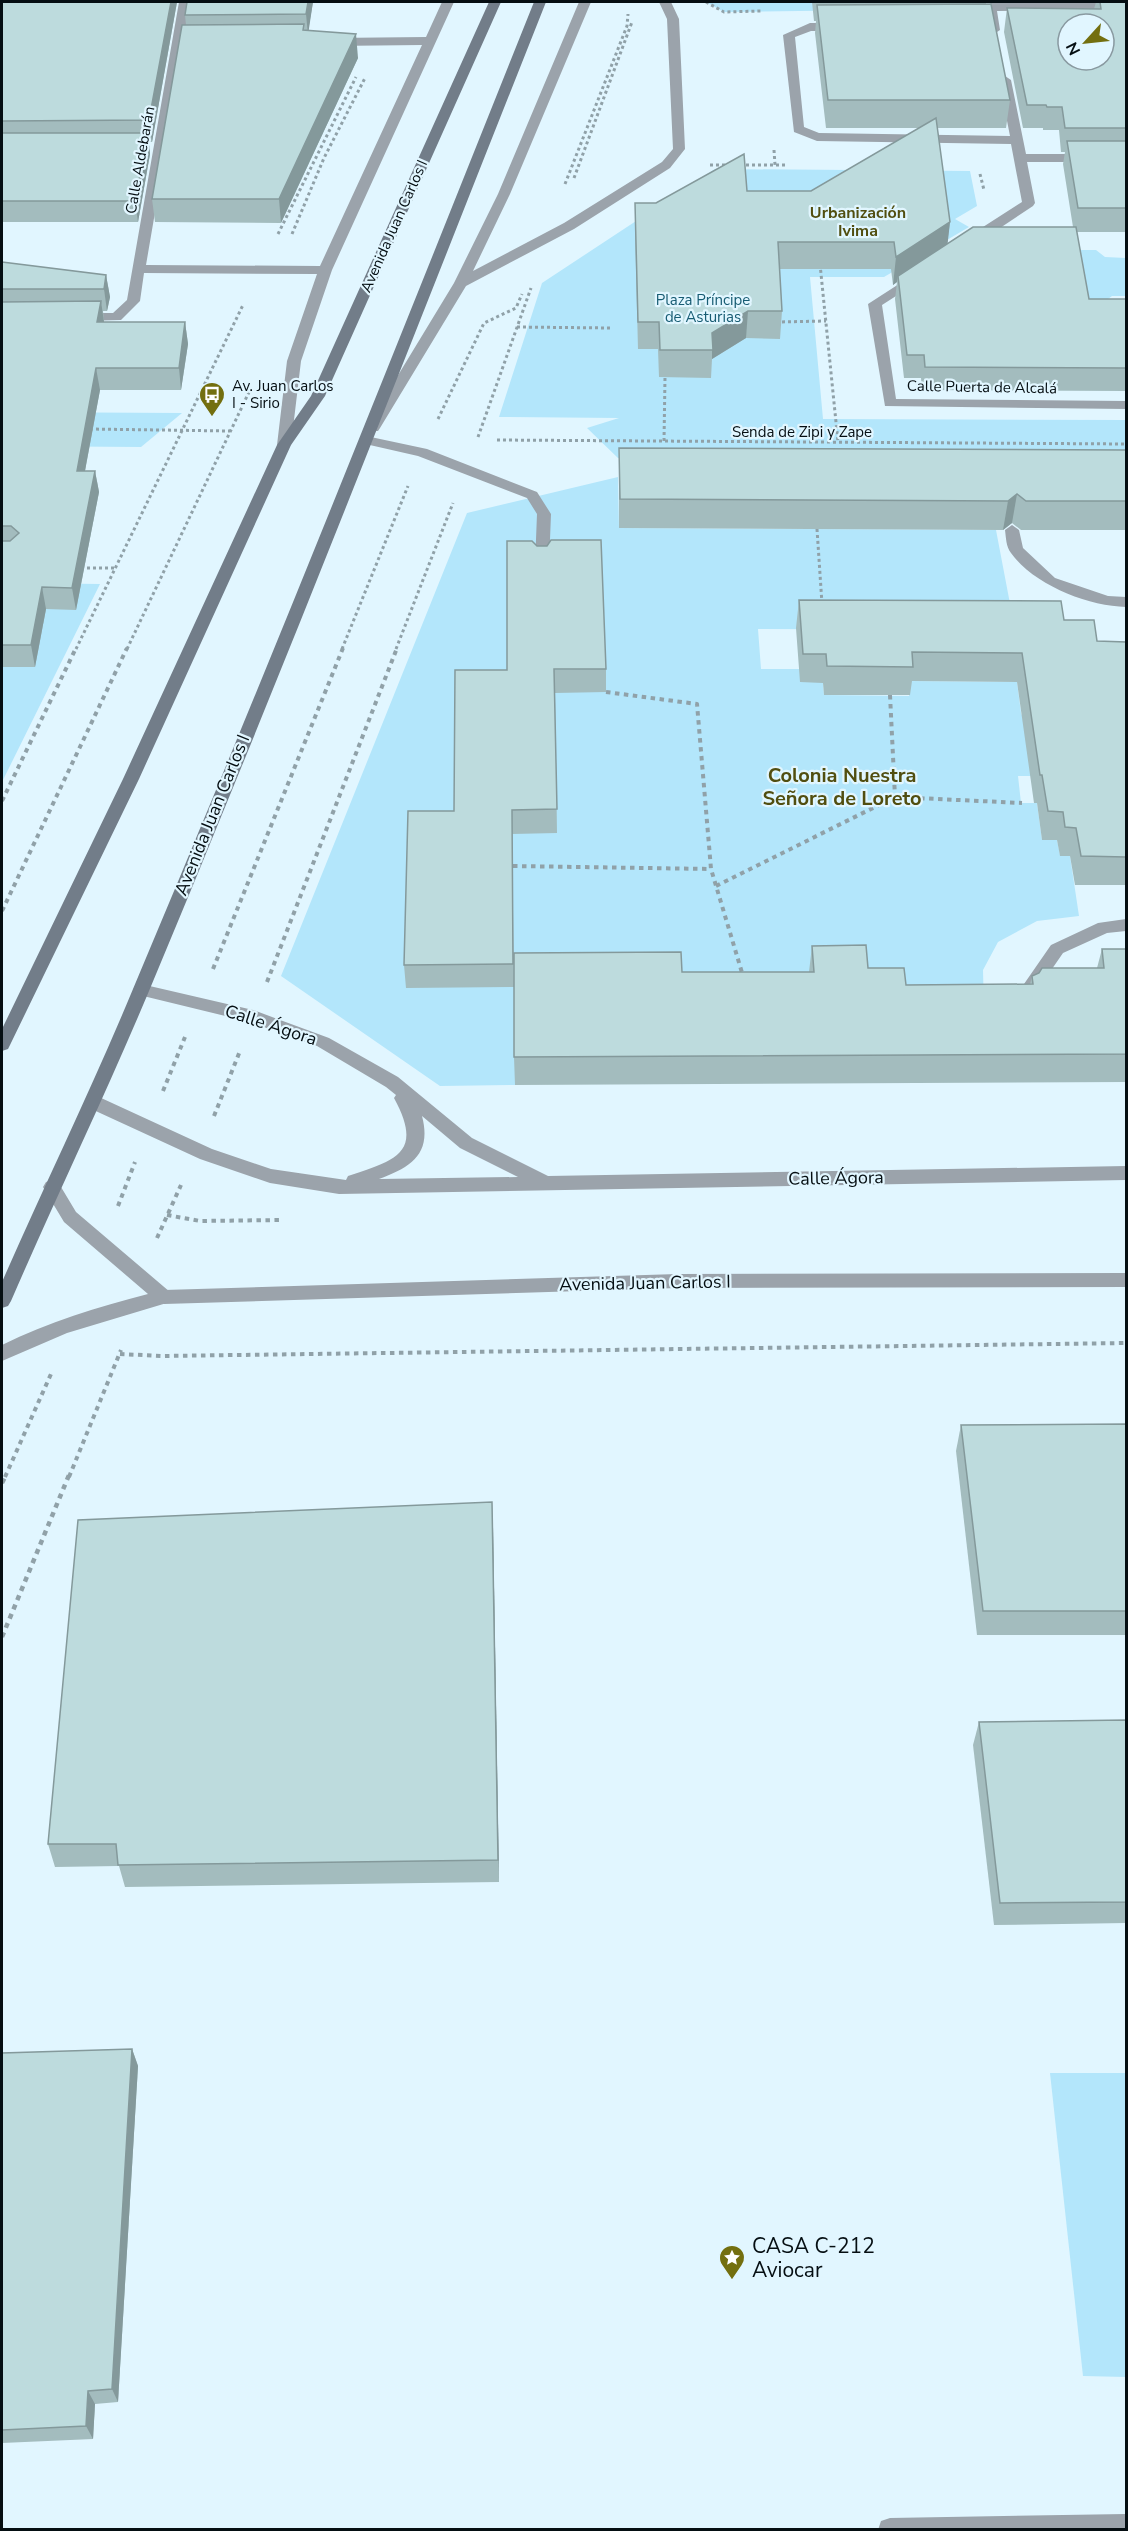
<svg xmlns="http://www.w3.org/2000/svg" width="1128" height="2531" font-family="'Nunito Sans',sans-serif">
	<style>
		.green { fill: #b3e6fb }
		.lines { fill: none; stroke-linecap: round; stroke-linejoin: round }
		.path-far2 { stroke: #90a1a8; stroke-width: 3; stroke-dasharray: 3 3; stroke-linecap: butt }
		.path-far1 { stroke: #90a1a8; stroke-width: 4; stroke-dasharray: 4.5 4.5; stroke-linecap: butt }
		.path { stroke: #90a1a8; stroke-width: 4.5; stroke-dasharray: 5 5; stroke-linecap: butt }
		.lane { fill: #9ba3ab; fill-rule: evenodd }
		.street { fill: #9ba3ab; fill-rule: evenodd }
		.secondary { fill: #727d89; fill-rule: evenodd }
		.wall { fill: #a3bcbe }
		.shaded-wall { fill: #84999b }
		.building { fill: #bddbdd; stroke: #84999b; stroke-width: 1.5; fill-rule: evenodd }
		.labels { text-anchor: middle; stroke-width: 4.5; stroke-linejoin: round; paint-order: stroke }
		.far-street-label { font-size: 15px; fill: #050e12; stroke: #e1f6ff }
		.far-park-label { font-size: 15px; fill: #175c73; stroke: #e1f6ff }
		.far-poi-label { font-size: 15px; fill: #050e12; stroke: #e1f6ff; text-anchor: start }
		.far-neighbourhood-label { font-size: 16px; font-weight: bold; fill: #514e10; stroke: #e1f6ff }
		.street-label { font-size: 18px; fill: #050e12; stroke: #e1f6ff }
		.neighbourhood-label { font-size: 20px; font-weight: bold; fill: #514e10; stroke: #e1f6ff }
		.near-poi-label { font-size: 21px; fill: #050e12; stroke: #e1f6ff; text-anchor: start }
	</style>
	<rect width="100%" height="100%" fill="#e1f6ff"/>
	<g class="green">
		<polygon points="706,2 973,2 874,10 724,12"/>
		<polygon points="715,169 970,171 977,206 955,219 969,227 884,277 810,277 823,419 1126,420 1126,462 618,458 587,428 619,418 499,417 542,283"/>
		<polygon points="1072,250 1096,250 1105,257 1126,258 1126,296 1112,296 1104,302 944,302"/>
		<polygon points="2,412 182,413 141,447 2,446"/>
		<polygon points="618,477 619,528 996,530 1015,630 758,629 761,669 799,669 823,683 824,695 909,696 908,681 1017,682 1021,713 1047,776 1018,776 1021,803 1037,803 1042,840 1057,840 1060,855 1070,856 1079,916 1037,921 998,942 983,970 984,1012 515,1010 515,1085 440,1086 281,976 467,513"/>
		<polygon points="24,583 100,584 2,782 2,667 35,667"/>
		<polygon points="1050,2073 1126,2073 1126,2377 1083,2376"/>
	</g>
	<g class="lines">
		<g class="path-far2">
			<polyline points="706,2 724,12 762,11"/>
			<polyline points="774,150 775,165"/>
			<polyline points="710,165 730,165"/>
			<polyline points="740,165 787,165"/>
			<polyline points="980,174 984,190"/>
			<polyline points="574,178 632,22"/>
			<polyline points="565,184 627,26 628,14"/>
			<polyline points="278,234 356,77"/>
			<polyline points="292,234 324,158 365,78"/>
			<polyline points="820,264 838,442"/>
			<polyline points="776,322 826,321"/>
			<polyline points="517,327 612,328"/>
			<polyline points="438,419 484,323 516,308 522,294"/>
			<polyline points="90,429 230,431"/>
			<polyline points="478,437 531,288"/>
			<polyline points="497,440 1126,444"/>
			<polyline points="664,441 665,377"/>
			<polyline points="817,529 822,604"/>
			<polyline points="81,568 116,568"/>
			<polyline points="76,649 243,305"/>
			<polyline points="127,649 250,390"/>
			<polyline points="342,649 408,486"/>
			<polyline points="396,649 453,503"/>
		</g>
		<g class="path-far1">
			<polyline points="606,692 697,704 711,869 743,976"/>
			<polyline points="890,695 895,797"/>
			<polyline points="2,801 76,648"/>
			<polyline points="513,866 711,869"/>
			<polyline points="716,886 895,797 1022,803"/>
			<polyline points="2,911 127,648"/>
			<polyline points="213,969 343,648"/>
			<polyline points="267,982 397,648"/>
			<polyline points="163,1091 185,1037"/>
			<polyline points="214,1116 240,1051"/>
			<polyline points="118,1206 135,1162"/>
			<polyline points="167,1215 200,1221 283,1220"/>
			<polyline points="157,1238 181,1185"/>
			<polyline points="120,1354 163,1356 1126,1343"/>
			<polyline points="5,1477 51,1374"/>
			<polyline points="69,1477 121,1350"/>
		</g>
		<g class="path">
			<polyline points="2,1483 6,1475"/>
			<polyline points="2,1637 69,1475"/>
		</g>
		<g class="lane">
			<polygon points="366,436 427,449 537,492 551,514 549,565 547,568 537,568 535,565 537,514 527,498 418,456 361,443 359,440"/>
			<path d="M 1012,525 L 1019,530 L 1023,548 L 1055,578 L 1108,596 L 1126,597 L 1126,607 C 1088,606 1034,585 1011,553 C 1006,547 1006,537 1005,530 Z"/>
			<polygon points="1126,919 1126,931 1107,933 1063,953 1036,992 1024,992 1022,988 1024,984 1051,945 1098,923"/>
			<polygon points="1126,1273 1126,1287 678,1288 164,1304 158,1302 155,1297 158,1292 164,1290 678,1274"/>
		</g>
		<g class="street">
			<polygon points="179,2 191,2 146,265 320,266 422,45 332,46 326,42 332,38 426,37 442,2 454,2 332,270 301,361 291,445 284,449 277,445 287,361 317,274 144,273 140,301 121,320 81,321 74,317 81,313 113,313 127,300"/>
			<polygon points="579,2 591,2 510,194 473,271 564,223 662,162 673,149 667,19 659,2 671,2 679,19 685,149 670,168 574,229 466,286 380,428 378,431 368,431 366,428 454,283 498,194"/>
			<polygon points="991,3 1126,3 1126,10 997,11 1000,30 994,34 988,30 985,7"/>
			<polygon points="810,23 839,23 845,27 839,31 811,31 795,37 804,127 819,133 1010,136 999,80 1005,76 1011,80 1026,154 1126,154 1126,162 1027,162 1035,203 1033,206 979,242 969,242 968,239 969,236 1022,202 1011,144 817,141 794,132 783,35"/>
			<polygon points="916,273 923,277 921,280 882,305 896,399 1126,401 1126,409 885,406 868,304"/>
			<path d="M 141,984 L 253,1010 L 329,1038 L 398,1077 L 472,1138 L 548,1176 L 1126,1166 L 1126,1180 L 339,1194 L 270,1183 L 200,1159 L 87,1107 L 84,1102 L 87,1097 L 93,1095 L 99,1097 L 212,1149 L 271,1169 L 346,1180 L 348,1176 C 396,1160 424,1153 394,1098 L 396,1095 L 386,1087 L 317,1046 L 250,1022 L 135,994 L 133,990 L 135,986 ZM 422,1116 L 460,1148 L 518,1177 L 379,1179 C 411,1167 432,1154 422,1116 Z"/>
			<path d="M 52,1180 L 58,1182 L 76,1212 L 170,1292 L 173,1297 L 170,1302 L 67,1333 L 2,1361 L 2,1345 C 48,1322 98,1307 148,1294 L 64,1222 L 43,1187 L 46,1182 Z"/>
			<polygon points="1126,2514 1126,2530 878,2530 881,2521 890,2518"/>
		</g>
		<g class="secondary">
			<polygon points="489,2 501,2 325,396 291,445 139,779 10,1045 8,1049 2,1051 2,1029 123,779 277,445 311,396"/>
			<path d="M 534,2 L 546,2 C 415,332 286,664 149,991 C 105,1096 56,1197 11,1301 L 8,1306 L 2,1308 L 2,1282 C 45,1184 92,1088 133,989 C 271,662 402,332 534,2 Z"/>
		</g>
	</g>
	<g class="wall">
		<polygon points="2,2 177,2 152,142 149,142 150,154 138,222 2,222"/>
		<polygon points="313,2 308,31 358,58 281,223 155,222 152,199 186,25 185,15"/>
		<polygon points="812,2 986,2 986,4 1010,100 1006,128 937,128 950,222 947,244 1073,227 1063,164 1065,152 1061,152 1059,130 1043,130 1043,128 1023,128 1004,32 1007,8 1094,9 1096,2 1092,2 1126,2 1126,232 1077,232 1089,299 1126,299 1126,391 922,390 921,378 904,378 895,299 897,282 893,285 891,269 779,269 782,311 780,339 746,338 712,359 711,378 659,377 658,349 638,349 635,230 635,203 656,203 747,191 811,191 919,128 826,128 815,33 816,21 814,21"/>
		<polygon points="2,262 106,275 110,297 107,311 103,311 104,322 185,322 188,344 181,390 100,390 85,471 95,471 99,492 76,610 46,609 35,667 2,667"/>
		<polygon points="619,448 1126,450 1126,530 1021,530 1012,523 1003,530 619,528"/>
		<polygon points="799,600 1064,620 1097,641 1126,642 1126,885 1075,885 1070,856 1060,856 1057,840 1042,840 1037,803 1034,803 1017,682 912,681 910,695 824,695 823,683 800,682 796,628"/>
		<polygon points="606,669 606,692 555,693 557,833 512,834 514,987 406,988 404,965 454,811 507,670"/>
		<polygon points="812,946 868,968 906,985 1030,984 1032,976 1097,968 1102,949 1126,949 1126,1082 515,1085 514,1057 682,972 809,972"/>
		<polygon points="1126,1424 1126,1635 977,1635 956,1451 961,1425"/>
		<polygon points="493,1527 499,1882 125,1887 119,1866 55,1867 48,1844"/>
		<polygon points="1126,1720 1126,1923 994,1925 973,1745 979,1722"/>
		<polygon points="132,2049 138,2066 118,2402 95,2404 93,2439 2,2443 2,2053"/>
	</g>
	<g class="shaded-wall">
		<polygon points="171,2 177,2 152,142 149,120"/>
		<polygon points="308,2 313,2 308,35 306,14"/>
		<polygon points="356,34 358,58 281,223 279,199"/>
		<polygon points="148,133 150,154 138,222 135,201"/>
		<polygon points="950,222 947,249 898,276 897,282 893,285 896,257"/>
		<polygon points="106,275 110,297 107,311 104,289"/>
		<polygon points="101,301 104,322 97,322"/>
		<polygon points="748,311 746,338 712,359 712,333"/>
		<polygon points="185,322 188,344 181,390 179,368"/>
		<polygon points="96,368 100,390 81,492 77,471"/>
		<polygon points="95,471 99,492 76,610 72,588"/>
		<polygon points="1017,494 1012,523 1003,530 1008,501"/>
		<polygon points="42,587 46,609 35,667 31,645"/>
		<polygon points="492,1502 493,1527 499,1882 498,1860"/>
		<polygon points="132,2049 138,2066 118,2402 112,2389"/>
		<polygon points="88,2391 95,2404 93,2439 86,2426"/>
	</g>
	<g class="building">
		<polygon points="2,2 171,2 149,120 2,121"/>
		<polygon points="187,2 308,2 306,14 185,15"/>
		<path d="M 1100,2 L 1126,2 L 1126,128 L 1065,128 L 1062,107 L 1047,107 L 1046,105 L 1027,105 L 1007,8 L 1101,9 ZM 1068,24 L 1104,24 L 1104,60 L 1068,60 Z"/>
		<polygon points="991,4 1010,100 828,100 817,5"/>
		<polygon points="304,24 303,30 356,34 279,199 152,199 182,25"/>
		<polygon points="936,118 950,222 896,257 894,242 778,242 782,311 748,311 712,333 713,350 660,350 659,322 638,322 635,203 656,203 744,154 747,191 811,191"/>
		<polygon points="2,133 148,133 135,201 2,201"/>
		<polygon points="1067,141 1126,141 1126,208 1078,208"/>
		<polygon points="973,227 1076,227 1089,299 1126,299 1126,368 925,367 924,355 907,355 898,276"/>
		<polygon points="2,262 106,275 104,289 2,289"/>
		<polygon points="101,301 97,322 185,322 179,368 96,368 77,471 95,471 72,588 42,587 31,645 2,645 2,541 10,541 19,533 11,526 2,526 2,302"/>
		<polygon points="619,448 1126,450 1126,501 1026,501 1017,494 1008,501 620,499"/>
		<polygon points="551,540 601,540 606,669 554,669 557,809 512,810 513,964 404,965 408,811 454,811 455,670 507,670 507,541 532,541 537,546 547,546"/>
		<polygon points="799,600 1061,601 1064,620 1094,620 1097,641 1126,642 1126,857 1081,856 1076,828 1065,827 1063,812 1048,811 1042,775 1040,775 1022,653 912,652 913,667 827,666 826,654 803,654"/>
		<polygon points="866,945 868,968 904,968 906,985 1033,984 1032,976 1039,973 1042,968 1104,968 1102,949 1126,949 1126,1054 514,1057 514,953 681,952 682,972 814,972 812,946"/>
		<polygon points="1126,1424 1126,1611 983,1611 961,1425"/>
		<polygon points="492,1502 498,1860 118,1865 116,1844 48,1844 78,1520"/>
		<polygon points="1126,1720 1126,1902 1000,1903 979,1722"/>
		<polygon points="132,2049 112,2389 88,2391 86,2426 2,2430 2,2053"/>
	</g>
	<defs>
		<symbol id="bus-pin" viewBox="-11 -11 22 30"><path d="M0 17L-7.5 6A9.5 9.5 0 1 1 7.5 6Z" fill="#736f0f" stroke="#e1f6ff"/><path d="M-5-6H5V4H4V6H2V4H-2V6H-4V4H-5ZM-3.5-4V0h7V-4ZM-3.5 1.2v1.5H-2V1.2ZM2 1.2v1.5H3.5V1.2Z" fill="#fff"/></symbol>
		<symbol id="sight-pin" viewBox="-11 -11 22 30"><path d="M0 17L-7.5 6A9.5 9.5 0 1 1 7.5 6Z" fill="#736f0f" stroke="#e1f6ff"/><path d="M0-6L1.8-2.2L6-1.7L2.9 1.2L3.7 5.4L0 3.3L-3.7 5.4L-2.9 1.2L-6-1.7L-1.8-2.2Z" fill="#fff"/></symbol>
	</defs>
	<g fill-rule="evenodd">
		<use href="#bus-pin" x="197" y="380" width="30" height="40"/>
		<use href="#sight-pin" x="717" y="2243" width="30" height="40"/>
	</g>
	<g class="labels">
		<g class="far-street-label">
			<text transform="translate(140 160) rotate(-80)" y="5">Calle Aldebarán</text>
			<text transform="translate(394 226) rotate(-66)" y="5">Avenida Juan Carlos I</text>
			<text transform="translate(982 387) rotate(1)" y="5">Calle Puerta de Alcalá</text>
			<text x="802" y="437">Senda de Zipi y Zape</text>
		</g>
		<g class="far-park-label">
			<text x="703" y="305">Plaza Príncipe<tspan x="703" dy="17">de Asturias</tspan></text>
		</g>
		<g class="far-poi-label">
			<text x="232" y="391">Av. Juan Carlos<tspan x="232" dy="17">I - Sirio</tspan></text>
		</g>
		<g class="far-neighbourhood-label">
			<text x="858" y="218">Urbanización<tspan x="858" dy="18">Ivima</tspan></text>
		</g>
		<g class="street-label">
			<text transform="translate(212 815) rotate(-68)" y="6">Avenida Juan Carlos I</text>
			<text transform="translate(271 1025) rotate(18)" y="6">Calle Ágora</text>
			<text transform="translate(836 1178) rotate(-1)" y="6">Calle Ágora</text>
			<text transform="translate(645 1283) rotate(-1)" y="6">Avenida Juan Carlos I</text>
		</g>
		<g class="neighbourhood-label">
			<text x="842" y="782">Colonia Nuestra<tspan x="842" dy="23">Señora de Loreto</tspan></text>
		</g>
		<g class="near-poi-label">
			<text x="752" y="2253">CASA C-212<tspan x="752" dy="24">Aviocar</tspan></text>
		</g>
	</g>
	<rect width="1128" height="2531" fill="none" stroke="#050e12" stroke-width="6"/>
	<g transform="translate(1086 42) rotate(243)"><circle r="28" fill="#e1f6ff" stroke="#8999a0" stroke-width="1.5"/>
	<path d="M0-4.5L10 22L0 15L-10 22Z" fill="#736f0f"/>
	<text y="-9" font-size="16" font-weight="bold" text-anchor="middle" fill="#050e12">N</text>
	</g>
</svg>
